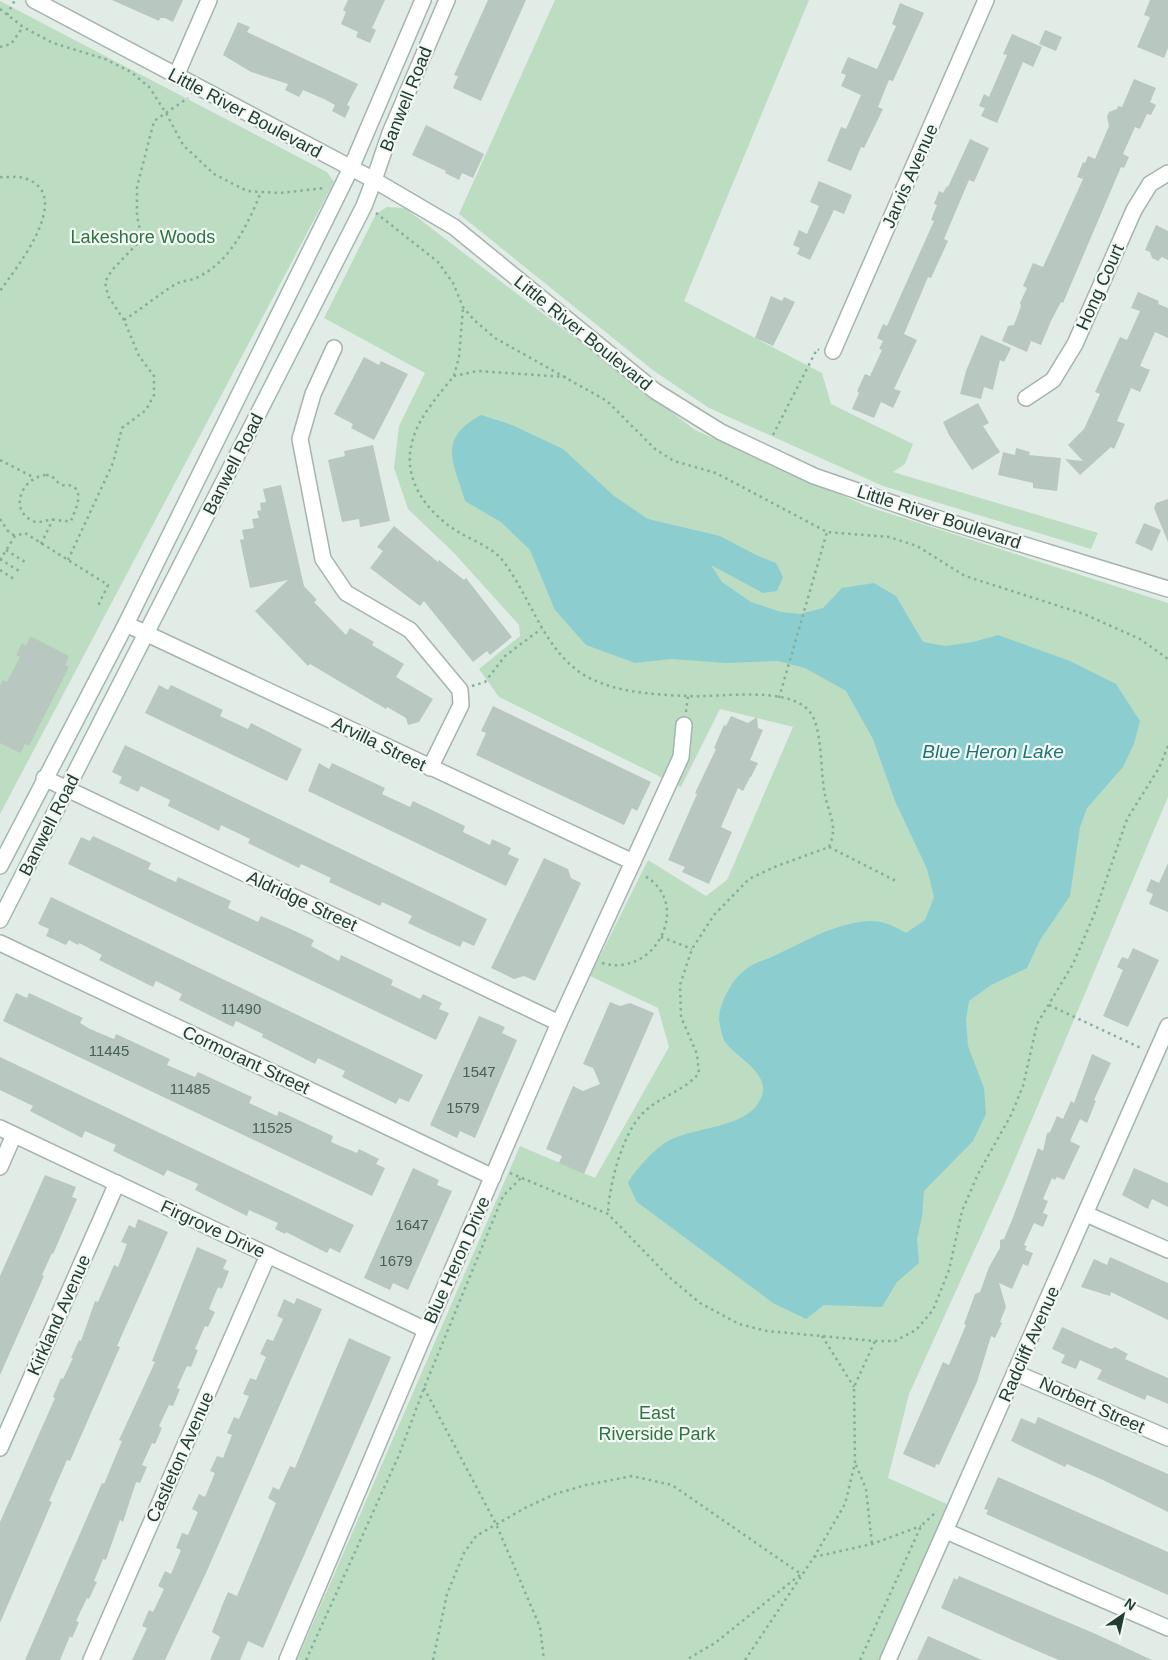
<svg xmlns="http://www.w3.org/2000/svg" width="1168" height="1660" font-family="Helvetica,sans-serif">
	<style>
		.green { fill: #bcddc1 }
		.water { fill: #8cced0 }
		.building { fill: #b8c7bf }
		.lines { fill: none; stroke-linecap: round; stroke-linejoin: round }
		.minor-casing { stroke: #a5b4ad; stroke-width: 18 }
		.tertiary-casing { stroke: #a5b4ad; stroke-width: 18 }
		.secondary-casing { stroke: #a1b8ad; stroke-width: 18 }
		.path { stroke: #83af9c; stroke-width: 2.5; stroke-dasharray: 2.5 4; stroke-linecap: butt }
		.minor { stroke: #fff; stroke-width: 15 }
		.tertiary { stroke: #fff; stroke-width: 15 }
		.secondary { stroke: #fff; stroke-width: 15 }
		.labels { text-anchor: middle; stroke-width: 4.5; stroke-linejoin: round; paint-order: stroke }
		.number-label { font-size: 15px; fill: #486056 }
		.street-label { font-size: 18px; fill: #233d33; stroke: #f3f9f5 }
		.park-label { font-size: 18px; fill: #2e7340; stroke: #f3f9f5 }
		.water-label { font-size: 19px; font-style: italic; fill: #1e7478; stroke: #f3f9f5 }
	</style>
	<rect width="100%" height="100%" fill="#e2ece7"/>
	<g class="green">
		<polygon points="555,0 809,0 684,301 822,373 831,404 913,444 905,464 893,472 1098,533 1091,549 883,486 709,408 654,371 459,214"/>
		<polygon points="0,1 327,172 334,182 0,814"/>
		<polygon points="387,207 405,208 695,430 866,506 1168,603 1168,797 1005,1183 909,1394 888,1478 949,1505 880,1660 297,1660 520,1146 595,1178 669,1047 658,1008 590,976 648,860 706,896 727,880 793,727 720,709 681,787 499,697 479,669 520,636 519,625 454,553 408,509 394,468 399,426 425,373 324,318 376,214"/>
	</g>
	<path class="water" d="M 481,415 L 512,425 L 563,449 L 614,496 L 648,519 L 720,536 L 758,556 L 776,563 L 783,577 L 777,591 L 763,593 L 711,565 L 722,582 L 751,602 L 781,612 L 800,614 L 823,608 L 842,588 L 874,583 L 896,596 L 923,642 L 946,646 L 973,642 L 998,635 L 1070,661 L 1116,684 L 1140,721 L 1134,744 L 1123,767 L 1087,808 L 1080,827 L 1070,896 L 1040,940 L 1027,968 L 991,985 L 969,1001 L 966,1020 L 968,1046 L 984,1088 L 986,1114 L 973,1141 L 924,1191 L 922,1217 L 917,1239 L 919,1263 L 897,1282 L 882,1307 L 824,1305 L 806,1319 L 773,1303 L 637,1202 L 628,1183 C 634,1171 657,1146 670,1140 C 695,1127 744,1128 759,1102 C 776,1075 736,1058 725,1042 C 722,1037 720,1025 719,1020 C 719,1004 732,979 745,970 C 753,963 766,960 776,955 C 806,941 833,924 868,921 C 882,920 895,926 906,933 L 925,920 L 934,897 L 927,869 L 895,801 L 873,739 L 846,691 L 805,668 L 778,661 L 726,663 L 671,659 L 635,663 L 586,645 L 555,610 L 530,550 L 501,522 L 465,501 C 453,461 437,439 481,415 Z"/>
	<g class="building">
		<polygon points="112,0 183,0 173,22 165,18 160,18 159,21"/>
		<polygon points="348,0 385,0 372,28 376,30 370,43 356,37 358,32 341,24 346,12 343,10"/>
		<polygon points="488,0 526,0 481,101 453,88 458,76 454,75"/>
		<polygon points="1150,0 1168,0 1168,48 1164,58 1137,47 1150,17 1144,15"/>
		<polygon points="900,3 924,13 893,81 889,80 878,107 883,109 864,148 861,147 851,171 827,161 841,127 846,129 861,95 841,86 846,75 841,73 848,57 877,69 896,26 892,24"/>
		<polygon points="238,22 250,27 247,32 358,84 347,105 350,107 345,118 332,111 335,105 324,99 303,90 299,97 285,90 288,84 251,72 223,55"/>
		<polygon points="1045,30 1062,37 1056,51 1039,44"/>
		<polygon points="1012,34 1042,47 1033,67 1023,62 997,123 981,116 985,108 979,106 984,94 989,97 1007,55 1003,54"/>
		<polygon points="1134,79 1156,88 1150,102 1156,105 1151,115 1147,114 1140,129 1135,127 1123,154 1129,157 1124,168 1121,167 1063,303 1061,302 1051,321 1041,345 1031,341 1027,352 1002,341 1008,326 1014,325 1021,306 1020,303 1027,288 1023,286 1033,263 1043,267 1059,232 1083,179 1077,177 1083,162 1085,163 1088,156 1095,159 1109,126 1107,117 1109,112 1117,109 1118,106 1122,107"/>
		<polygon points="426,125 484,154 473,178 462,173 459,180 445,173 446,171 412,155"/>
		<polygon points="970,139 989,148 974,182 969,180 944,239 948,241 931,278 928,277 904,334 917,340 894,389 901,391 893,408 881,402 874,418 852,409 859,393 857,391 865,374 870,376 882,350 879,349 883,341 877,338 883,324 887,326 934,221 931,220 937,205 934,204 939,191 943,193 947,186 948,187"/>
		<polygon points="819,181 852,195 844,214 834,210 810,260 797,254 800,248 793,245 799,230 807,234 819,206 810,202"/>
		<polygon points="1156,225 1168,231 1168,260 1162,257 1158,261 1152,258 1150,252 1145,250"/>
		<polygon points="1138,292 1159,301 1158,304 1168,308 1168,338 1155,332 1140,366 1150,370 1140,392 1131,388 1117,421 1125,424 1114,449 1111,447 1080,475 1065,459 1083,461 1068,445 1084,429 1100,394 1095,392 1120,337 1127,340 1140,311 1131,308"/>
		<polygon points="771,296 782,301 784,297 795,302 773,346 755,338"/>
		<polygon points="981,335 1011,348 1004,362 1000,360 993,390 984,387 981,399 960,394 966,371"/>
		<polygon points="364,357 379,365 381,361 408,374 374,440 351,428 353,424 334,414"/>
		<polygon points="978,403 989,423 983,426 1000,452 972,470 949,435 943,422"/>
		<polygon points="373,445 390,521 360,527 359,519 342,522 328,460 345,456 344,451"/>
		<polygon points="1016,448 1030,452 1029,455 1061,458 1057,491 1033,488 1033,483 998,475 1003,452 1015,455"/>
		<polygon points="281,485 304,586 317,600 314,602 346,635 350,628 374,642 372,645 404,664 396,677 433,699 419,722 408,725 406,718 387,707 386,709 310,664 308,666 255,611 288,580 250,588 240,540 244,539 242,530 254,528 252,519 259,518 257,511 261,510 260,503 266,502 263,489"/>
		<polygon points="1168,499 1168,542 1154,508 1156,503"/>
		<polygon points="1144,523 1161,530 1152,551 1135,543"/>
		<polygon points="394,526 438,562 439,560 464,580 466,578 512,637 490,655 487,651 473,662 424,601 420,606 370,568 383,551 377,547"/>
		<polygon points="30,636 69,656 65,665 69,667 29,746 25,744 20,753 0,743 0,686 3,680 7,682 20,657 16,655 22,643 26,646"/>
		<polygon points="159,685 168,690 171,685 223,710 220,716 248,729 251,723 302,749 287,781 145,713"/>
		<polygon points="493,706 651,782 637,811 632,808 624,825 476,755 486,733 481,731"/>
		<polygon points="731,716 748,723 757,717 758,728 763,730 750,760 758,763 751,777 750,777 743,791 738,788 721,827 732,832 709,884 682,872 685,867 668,860 697,794 695,793 716,749 714,748 724,725 726,726"/>
		<polygon points="125,745 487,919 474,946 463,941 460,947 427,932 408,923 412,916 382,902 380,906 329,882 331,878 301,864 299,868 248,843 250,839 221,825 219,831 201,822 168,806 170,800 151,791 141,786 138,792 119,783 122,777 112,772"/>
		<polygon points="319,763 329,769 332,763 385,788 382,794 410,807 413,801 465,826 463,832 490,845 492,839 511,848 508,854 519,859 506,886 308,791"/>
		<polygon points="93,836 151,863 148,869 176,882 178,877 231,901 228,908 258,922 261,916 295,931 314,940 311,946 339,961 341,955 393,980 391,985 420,999 423,994 442,1003 439,1009 449,1013 436,1040 68,864 81,837 90,841"/>
		<polygon points="544,858 568,869 571,878 581,883 535,981 524,976 514,979 491,968"/>
		<polygon points="1168,863 1168,912 1149,904 1153,894 1146,891 1151,879 1159,883"/>
		<polygon points="51,897 423,1075 409,1102 399,1098 396,1104 342,1077 345,1071 318,1058 315,1064 262,1037 263,1034 236,1021 233,1027 179,1000 182,994 156,981 153,987 99,960 102,955 79,943 78,945 69,940 66,945 46,936 49,929 38,924"/>
		<polygon points="1133,948 1159,960 1128,1027 1103,1016 1123,970 1117,967 1122,957 1128,959"/>
		<polygon points="16,993 27,998 29,993 83,1018 80,1023 90,1029 114,1039 116,1034 170,1059 167,1065 195,1077 198,1072 252,1097 249,1103 277,1116 279,1111 333,1136 331,1142 357,1153 359,1149 379,1159 376,1164 385,1168 372,1196 3,1021"/>
		<polygon points="610,1002 620,1006 630,1003 654,1013 584,1174 559,1163 562,1156 546,1149 573,1086 583,1091 600,1084 593,1068 583,1064"/>
		<polygon points="479,1016 505,1027 502,1033 517,1040 475,1138 460,1131 457,1138 430,1125"/>
		<polygon points="1092,1054 1111,1063 1094,1100 1096,1101 1087,1123 1080,1119 1070,1141 1080,1146 1064,1180 1057,1177 1055,1180 1052,1178 1043,1199 1048,1201 1043,1213 1048,1215 1043,1227 1034,1223 1024,1245 1027,1246 1025,1250 1033,1253 1028,1266 1023,1264 1012,1289 999,1283 1006,1307 1000,1322 1002,1323 995,1338 991,1336 977,1382 939,1465 936,1464 935,1468 903,1454 943,1362 949,1365 966,1325 964,1324 975,1294 980,1292 989,1267 1000,1248 1000,1240 1004,1239 1014,1215 1038,1148 1043,1151 1047,1133 1050,1132 1057,1116 1063,1119 1071,1101 1074,1103"/>
		<polygon points="0,1057 354,1225 340,1253 330,1248 327,1253 286,1232 285,1234 275,1229 278,1223 249,1210 247,1216 195,1190 198,1184 167,1170 164,1176 113,1151 116,1145 85,1131 82,1138 30,1111 33,1106 0,1090"/>
		<polygon points="413,1168 439,1180 437,1185 452,1191 408,1290 393,1283 390,1290 364,1278"/>
		<polygon points="1134,1168 1168,1183 1168,1207 1152,1199 1148,1209 1122,1195"/>
		<polygon points="45,1175 76,1187 72,1197 77,1199 53,1254 52,1253 42,1275 44,1276 0,1375 0,1276"/>
		<polygon points="138,1219 168,1232 117,1346 120,1347 70,1461 67,1460 49,1501 52,1502 0,1623 0,1522 55,1398 53,1397 61,1378 63,1379 73,1358 71,1358 79,1340 81,1341 95,1301 98,1302 114,1265 118,1267 127,1244 121,1242 129,1225 135,1228"/>
		<polygon points="197,1247 227,1260 223,1269 229,1271 222,1289 218,1287 209,1309 215,1312 208,1327 205,1326 195,1349 198,1350 191,1367 187,1366 177,1388 180,1389 173,1406 169,1405 159,1426 162,1428 155,1444 152,1443 142,1465 147,1467 140,1483 136,1482 123,1522 120,1520 106,1560 103,1559 94,1581 97,1582 89,1599 87,1598 76,1621 79,1622 72,1638 70,1636 60,1660 25,1660 102,1483 104,1484 122,1441 119,1440 155,1362 152,1361"/>
		<polygon points="1110,1257 1168,1283 1168,1320 1111,1292 1110,1296 1081,1287 1094,1259 1107,1265"/>
		<polygon points="297,1298 322,1309 206,1573 165,1660 132,1660 147,1628 142,1626 149,1610 153,1612 164,1589 158,1586 165,1571 171,1574 181,1550 176,1548 182,1533 188,1535 198,1512 192,1509 199,1494 205,1497 215,1473 210,1471 217,1456 223,1458 232,1435 227,1433 234,1417 239,1419 249,1396 243,1394 250,1378 256,1380 266,1357 260,1354 267,1339 273,1341 283,1319 277,1316 284,1299 294,1304"/>
		<polygon points="1062,1327 1111,1349 1115,1347 1128,1354 1125,1359 1168,1378 1168,1404 1147,1395 1145,1400 1097,1379 1102,1370 1080,1360 1076,1369 1061,1363 1065,1355 1052,1349"/>
		<polygon points="349,1338 391,1357 340,1474 263,1648 248,1641 240,1660 210,1660 220,1637 212,1632 222,1606 228,1592 237,1596 276,1503 268,1498 273,1487 279,1490 290,1466 295,1468"/>
		<polygon points="1038,1417 1168,1474 1168,1512 1103,1480 1067,1464 1065,1467 1011,1441 1021,1418 1035,1424"/>
		<polygon points="998,1477 1168,1552 1168,1595 986,1514 988,1510 984,1509"/>
		<polygon points="959,1576 1098,1635 1152,1660 1059,1660 1035,1650 941,1608 954,1578 957,1580"/>
		<polygon points="928,1636 982,1660 917,1660"/>
	</g>
	<g class="lines">
		<defs>
			<g id="minor">
				<polyline points="176,76 209,0"/>
				<polyline points="334,348 313,394 300,439 323,559 346,593 410,630 460,690 461,705 430,768"/>
				<polyline points="833,351 986,0"/>
				<polyline points="1026,398 1053,380 1075,344 1134,210 1150,184 1168,173"/>
				<polyline points="126,624 633,862"/>
				<polyline points="44,778 559,1023"/>
				<polyline points="0,943 493,1177"/>
				<polyline points="0,1128 426,1330"/>
				<polyline points="0,1167 14,1135"/>
				<polyline points="1086,1214 1168,1250"/>
				<polyline points="1016,1373 1168,1438"/>
				<polyline points="0,1448 117,1183"/>
				<polyline points="946,1531 1168,1628"/>
				<polyline points="91,1660 268,1255"/>
				<polyline points="287,1660 421,1342 559,1023 681,757 684,725"/>
				<polyline points="888,1660 1168,1026"/>
			</g>
			<g id="tertiary">
				<polyline points="34,0 374,180 454,227 655,391 721,432 814,476 933,517 1168,589"/>
				<polyline points="351,168 423,0"/>
				<polyline points="374,180 390,133 447,0"/>
			</g>
			<g id="secondary">
				<polyline points="0,866 126,624 351,168"/>
				<polyline points="0,920 364,206 374,180"/>
			</g>
		</defs>
		<use href="#minor" class="minor-casing"/>
		<use href="#tertiary" class="tertiary-casing"/>
		<use href="#secondary" class="secondary-casing"/>
		<g class="path">
			<polyline points="0,9 23,27 53,43 105,59 131,72 149,87 166,113 183,145 214,174 247,191 280,193 324,188"/>
			<polyline points="7,15 15,0"/>
			<polyline points="0,47 11,44 23,27"/>
			<path d="M 0,177 C 9,178 18,175 27,179 C 74,197 16,268 0,291"/>
			<polyline points="376,213 438,262 453,283 463,307 474,320 495,338 607,401 655,449 674,461 716,473 827,532 889,537 917,546 965,576 1084,614 1140,639 1168,659"/>
			<path d="M 124,320 C 141,309 157,296 174,285 C 180,281 189,281 196,278 C 230,263 248,224 261,192"/>
			<polyline points="454,376 459,357 463,308"/>
			<path d="M 566,377 L 478,371 L 454,376 C 440,393 419,417 413,439 C 400,479 428,514 460,533 C 476,542 496,549 506,565 C 536,607 548,664 601,683 C 627,693 660,695 688,696 C 719,698 787,685 809,711 C 823,726 820,773 825,795 C 827,806 834,821 833,832 C 833,837 831,842 829,847 L 777,866 L 749,879 L 714,915 L 692,949 L 680,985 L 681,1017 L 697,1054 L 699,1073 C 683,1092 660,1096 643,1113 C 622,1134 609,1185 608,1214"/>
			<polyline points="773,435 817,349 819,350"/>
			<polyline points="0,460 33,477"/>
			<path d="M 46,475 C 55,475 55,482 62,485 C 66,486 70,484 74,487 C 84,495 74,512 71,521 C 64,522 58,519 51,520 C 44,520 40,524 33,521 C 8,510 22,477 46,475 Z"/>
			<polyline points="0,519 8,531 15,536"/>
			<polyline points="41,544 53,519"/>
			<polyline points="6,550 25,562"/>
			<polyline points="0,559 19,571"/>
			<polyline points="0,560 15,536 25,533 108,585 97,608"/>
			<polyline points="68,560 113,463 122,428 146,410 154,395 154,376 139,356 124,320 108,296 105,282 112,270 137,244 141,234 137,216 137,187 154,121 188,98"/>
			<polyline points="0,570 14,579"/>
			<polyline points="472,686 485,682 505,656 541,629"/>
			<polyline points="779,698 827,532"/>
			<polyline points="686,712 688,696"/>
			<polyline points="829,847 896,881"/>
			<polyline points="661,937 692,949"/>
			<path d="M 602,963 C 656,979 694,902 643,875"/>
			<polyline points="1049,1005 1143,1049"/>
			<polyline points="510,1173 608,1214 669,1277 700,1303 739,1324 767,1331 875,1341 895,1341 916,1330 933,1310 949,1270 962,1211 978,1174 1011,1115 1023,1086 1037,1024 1073,964 1094,915 1127,819 1159,768 1168,746"/>
			<polyline points="822,1336 854,1387"/>
			<polyline points="424,1388 496,1524 540,1627 544,1660"/>
			<polyline points="856,1465 866,1489 872,1544"/>
			<polyline points="814,1557 872,1544 921,1526"/>
			<polyline points="306,1660 399,1455 424,1388 503,1196 522,1177"/>
			<polyline points="433,1660 447,1594 464,1553 476,1536 525,1508 555,1494 586,1485 632,1476 672,1485 801,1574 715,1643 686,1660"/>
			<polyline points="745,1660 814,1557 845,1504 855,1463 854,1387 875,1341"/>
			<polyline points="860,1660 921,1526 937,1511"/>
		</g>
		<use href="#minor" class="minor"/>
		<use href="#tertiary" class="tertiary"/>
		<use href="#secondary" class="secondary"/>
	</g>
	<g class="labels">
		<g class="number-label">
			<text x="241" y="1014">11490</text>
			<text x="109" y="1056">11445</text>
			<text x="479" y="1077">1547</text>
			<text x="190" y="1094">11485</text>
			<text x="463" y="1113">1579</text>
			<text x="272" y="1133">11525</text>
			<text x="412" y="1230">1647</text>
			<text x="396" y="1266">1679</text>
		</g>
		<g class="street-label">
			<text transform="translate(406 99) rotate(-68)" y="6">Banwell Road</text>
			<text transform="translate(245 113) rotate(28)" y="6">Little River Boulevard</text>
			<text transform="translate(910 176) rotate(-66)" y="6">Jarvis Avenue</text>
			<text transform="translate(1100 287) rotate(-66)" y="6">Hong Court</text>
			<text transform="translate(583 333) rotate(39)" y="6">Little River Boulevard</text>
			<text transform="translate(233 464) rotate(-63)" y="6">Banwell Road</text>
			<text transform="translate(939 517) rotate(18)" y="6">Little River Boulevard</text>
			<text transform="translate(379 744) rotate(26)" y="6">Arvilla Street</text>
			<text transform="translate(49 825) rotate(-63)" y="6">Banwell Road</text>
			<text transform="translate(302 901) rotate(25)" y="6">Aldridge Street</text>
			<text transform="translate(246 1060) rotate(25)" y="6">Cormorant Street</text>
			<text transform="translate(213 1229) rotate(25)" y="6">Firgrove Drive</text>
			<text transform="translate(457 1260) rotate(-66)" y="6">Blue Heron Drive</text>
			<text transform="translate(59 1315) rotate(-66)" y="6">Kirkland Avenue</text>
			<text transform="translate(1029 1344) rotate(-66)" y="6">Radcliff Avenue</text>
			<text transform="translate(1092 1405) rotate(24)" y="6">Norbert Street</text>
			<text transform="translate(180 1457) rotate(-66)" y="6">Castleton Avenue</text>
		</g>
		<g class="park-label">
			<text x="143" y="243">Lakeshore Woods</text>
			<text x="657" y="1419">East<tspan x="657" dy="21">Riverside Park</tspan></text>
		</g>
		<g class="water-label">
			<text x="993" y="758">Blue Heron Lake</text>
		</g>
	</g>
	<g transform="translate(1123 1615) rotate(34)" stroke="#f3f9f5" stroke-width="4" paint-order="stroke">
	<path d="M0-4L9 19L0 12L-9 19Z" fill="#233d33"/>
	<text y="-8" font-size="14" font-weight="bold" text-anchor="middle" fill="#233d33">N</text>
	</g>
</svg>
